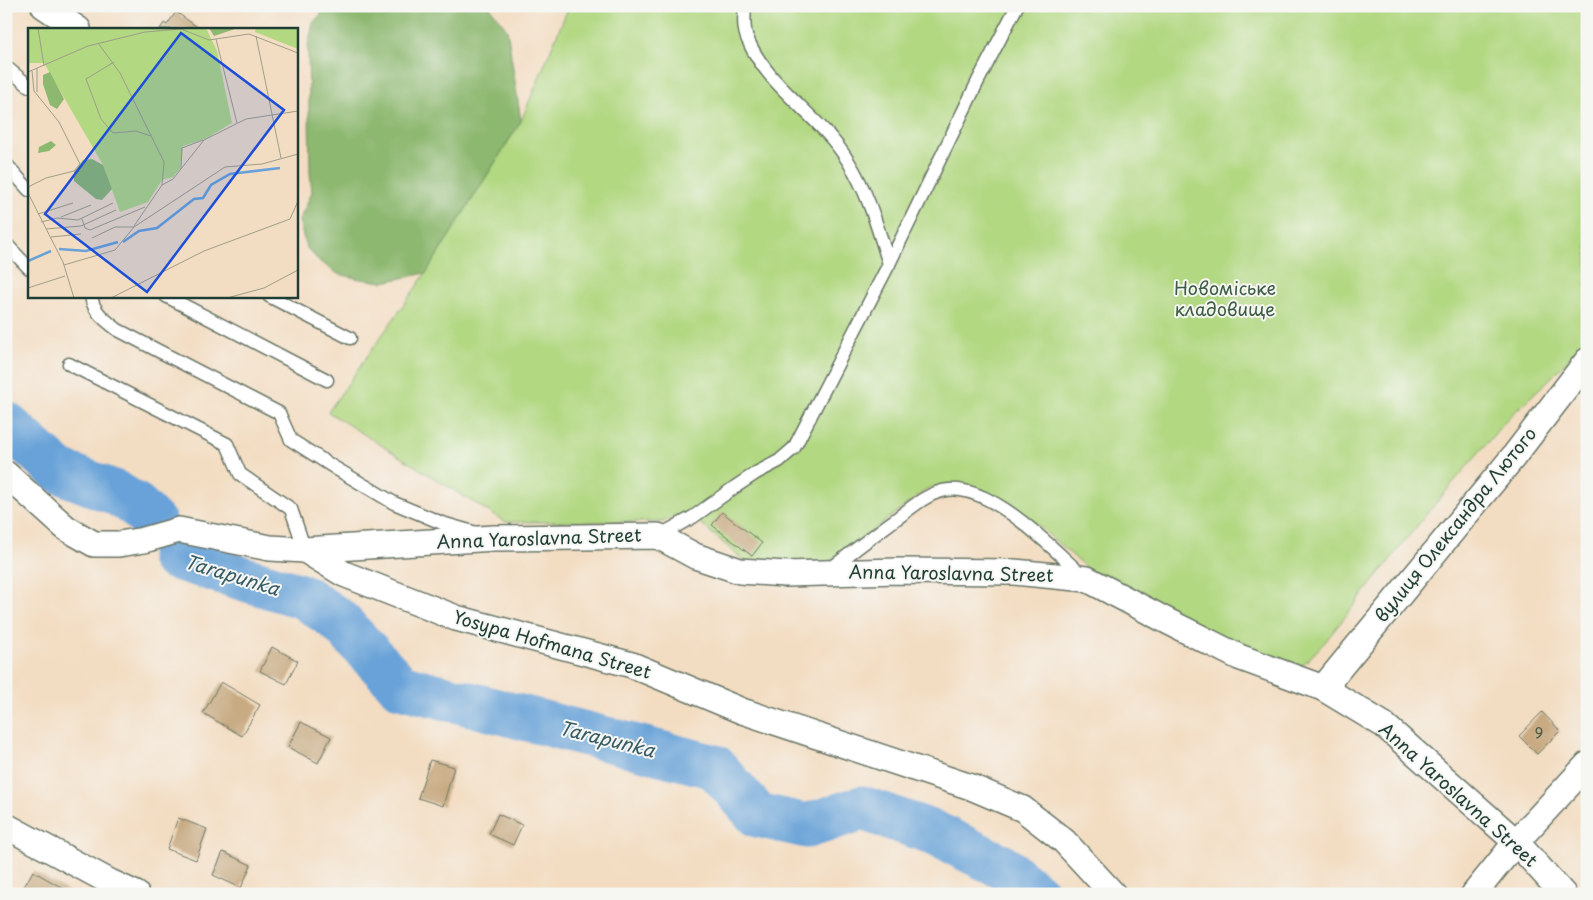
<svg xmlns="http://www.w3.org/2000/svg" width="1593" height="900" font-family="'Playpen Sans',sans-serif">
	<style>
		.green { fill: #b2d882; stroke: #688a5b }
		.forest { fill: #8db870; stroke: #567a52 }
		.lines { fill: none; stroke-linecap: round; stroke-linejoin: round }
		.river { stroke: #68a2d8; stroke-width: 45 }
		.building { fill: #c8ab83 }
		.lane-casing { stroke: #697566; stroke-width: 15 }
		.street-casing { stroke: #697566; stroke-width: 28 }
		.lane { stroke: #fff; stroke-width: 12 }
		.street { stroke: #fff; stroke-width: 25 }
		.labels { text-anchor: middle; stroke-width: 4; stroke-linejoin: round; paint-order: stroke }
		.number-label { font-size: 15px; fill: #495848 }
		.park-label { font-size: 18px; fill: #3c5c44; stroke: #f6f6f2 }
		.street-label { font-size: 18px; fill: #1f3d34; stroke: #f6f6f2 }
		.water-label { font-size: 19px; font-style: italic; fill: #355b65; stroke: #f6f6f2 }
		.inset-river { fill: none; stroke: #68a2d8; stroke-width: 2.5 }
		.inset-road { fill: none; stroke: #9e9d89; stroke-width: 1 }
		.view { fill: #1d4ed8; fill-opacity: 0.15; stroke: #1d4ed8; stroke-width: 2.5 }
		.inset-edge { fill: none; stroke: #1f3d34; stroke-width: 2.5 }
	</style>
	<rect width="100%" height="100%" fill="#f6f6f2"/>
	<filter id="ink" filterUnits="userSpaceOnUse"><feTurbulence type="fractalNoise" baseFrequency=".02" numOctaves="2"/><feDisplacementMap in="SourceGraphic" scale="10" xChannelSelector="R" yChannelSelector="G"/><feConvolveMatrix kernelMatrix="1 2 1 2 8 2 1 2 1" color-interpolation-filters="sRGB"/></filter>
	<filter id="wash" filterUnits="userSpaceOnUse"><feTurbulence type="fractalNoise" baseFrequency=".0096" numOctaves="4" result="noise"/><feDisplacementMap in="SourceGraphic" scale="20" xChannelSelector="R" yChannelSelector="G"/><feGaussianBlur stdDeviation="1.12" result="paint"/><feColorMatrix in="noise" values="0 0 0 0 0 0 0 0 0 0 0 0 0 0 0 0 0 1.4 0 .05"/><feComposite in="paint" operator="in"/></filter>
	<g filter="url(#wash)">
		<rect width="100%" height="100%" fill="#f3ddc2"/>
		<polygon class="green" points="569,6 1587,6 1587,338 1555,374 1508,418 1425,516 1325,642 1301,667 1218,639 1097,577 1027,516 999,499 970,487 948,484 927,489 871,532 825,564 748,564 701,524 689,511 662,522 505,522 328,412 426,273 521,121"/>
		<polygon class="forest" points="328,6 489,6 507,29 521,121 426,273 383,282 360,279 338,274 319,261 306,247 299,221 312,192 310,173 308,45 313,23"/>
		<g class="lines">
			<g class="river">
				<polyline points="6,424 59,471 116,493 137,506 155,524"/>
				<polyline points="173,557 304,597 338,620 400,686 715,767 757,815 807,826 862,808 932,832 1003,867 1037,894"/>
			</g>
		</g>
		<g id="blocks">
			<g class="building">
				<polygon points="176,12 200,29 160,29 164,23 167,25"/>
				<polygon points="722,512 762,543 752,556 712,525"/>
				<polygon points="272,647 298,661 286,684 260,671"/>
				<polygon points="221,682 260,705 242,736 203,713"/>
				<polygon points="1542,712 1560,731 1537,754 1519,736"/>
				<polygon points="301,722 331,737 318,763 288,747"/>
				<polygon points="430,760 454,767 443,806 418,798"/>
				<polygon points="498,814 522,825 513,845 489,834"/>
				<polygon points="178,818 207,829 196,860 167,849"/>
				<polygon points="223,852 251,865 241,888 213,875"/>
				<polygon points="33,871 73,894 20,894"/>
			</g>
		</g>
	</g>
	<g filter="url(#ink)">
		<use href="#blocks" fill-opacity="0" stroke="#697566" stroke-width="1"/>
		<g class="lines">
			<defs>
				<g id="lane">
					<path d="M 745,6 C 744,17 743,30 748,40 C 769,89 821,116 848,161 C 868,192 878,229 889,264"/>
					<polyline points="6,67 29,86"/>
					<polyline points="6,164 29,190"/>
					<polyline points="6,244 29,268"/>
					<path d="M 91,296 C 93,312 106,321 118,330 L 279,413 L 291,440 L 335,468 L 394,503 L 442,523 L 473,532"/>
					<polyline points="166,296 327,380"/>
					<polyline points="269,296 350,338"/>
					<polyline points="69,364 227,444 240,474 291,509 305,550"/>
					<polyline points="658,536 693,517 735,487 756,473 779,461 794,448 889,264 978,81 1017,6"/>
					<path d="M 830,569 C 852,552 874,535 896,519 C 910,509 925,495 942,491 C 987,479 1052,548 1083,576"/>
				</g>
				<g id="street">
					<polyline points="44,6 78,29"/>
					<polyline points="6,474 66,528 94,544 119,544 144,540 179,530 270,548 305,550 344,574 456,618 632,665 742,711 971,787 1023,809 1064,841 1113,894"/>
					<polyline points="305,550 494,538 658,536 695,556 740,571 785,574 899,571 1014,572 1087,579 1169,622 1239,657 1323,688 1384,725 1516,842 1563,894"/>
					<polyline points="1323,688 1514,456 1587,361"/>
					<polyline points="6,826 110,882 136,894"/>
					<polyline points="1474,894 1516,842 1587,765"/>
				</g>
			</defs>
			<use href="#lane" class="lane-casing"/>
			<use href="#street" class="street-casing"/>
			<use href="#lane" class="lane"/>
			<use href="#street" class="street"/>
		</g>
	</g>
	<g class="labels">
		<g class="number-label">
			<text x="1539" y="738">9</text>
		</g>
		<g class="park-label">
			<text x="1225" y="295">Новоміське<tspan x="1225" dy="21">кладовище</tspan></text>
		</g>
		<g class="street-label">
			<text transform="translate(1456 525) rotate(-51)" y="6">вулиця Олександра Лютого</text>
			<text transform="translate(539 539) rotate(-2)" y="6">Anna Yaroslavna Street</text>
			<text transform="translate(951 574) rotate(1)" y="6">Anna Yaroslavna Street</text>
			<text transform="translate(552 645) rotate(16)" y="6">Yosypa Hofmana Street</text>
			<text transform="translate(1458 795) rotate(42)" y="6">Anna Yaroslavna Street</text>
		</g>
		<g class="water-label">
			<text transform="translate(232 575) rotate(17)" y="7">Tarapunka</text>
			<text transform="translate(607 739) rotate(14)" y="7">Tarapunka</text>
		</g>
	</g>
	<g transform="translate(28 28)">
		<rect width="270" height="270" fill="#f3ddc2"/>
		<path d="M 0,0 L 178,0 L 189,23 L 204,95 L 177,111 L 155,118 L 152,141 L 145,149 L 134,152 L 120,174 L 92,184 L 75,137 L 16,35 L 0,35 ZM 228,0 L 270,0 L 270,21 L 227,4 Z" fill="#b2d882"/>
		<path d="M 181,0 L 210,0 L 186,8 ZM 22,44 L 36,71 L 29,81 L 22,77 L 15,56 L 15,47 ZM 23,113 L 28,117 L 21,123 L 10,125 L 11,119 ZM 64,131 L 75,137 L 84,161 L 74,172 L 68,171 L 46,153 L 46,144 L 55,132 Z" fill="#8db870"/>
		<path class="inset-river" d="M 95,214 L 111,203 L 129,200 L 166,171 L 175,170 L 183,157 L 202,146 L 252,140M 31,221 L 58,223 L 90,214M 0,233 L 23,223"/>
		<path class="inset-road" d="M 10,0 L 16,38M 228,8 L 253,130M 188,11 L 209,95M 70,15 L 92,45 L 136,134 L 134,157M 86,34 L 58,51 L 73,91 L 85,105 L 108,103 L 123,108M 0,44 L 60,18 L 117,4 L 153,1 L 181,12 L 221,6 L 270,25M 9,64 L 9,40M 153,141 L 154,120 L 175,112M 0,159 L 18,150 L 46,143 L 52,136 L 31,94 L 6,63 L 4,43M 0,165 L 35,234 L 46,270M 10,186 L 45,175M 33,189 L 63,177M 54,191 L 57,200 L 62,202 L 117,179M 262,191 L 270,173M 13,194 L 29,190 L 50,192 L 85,175M 106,198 L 134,157 L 145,151 L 176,112 L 218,91 L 270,83M 18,201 L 53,198 L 88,182M 23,209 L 53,206M 64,210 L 87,199 L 106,199M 36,237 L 87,222 L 106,199 L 197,139 L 234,136 L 270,126M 0,260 L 37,248M 83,270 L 176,223 L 262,191M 199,270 L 236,260 L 270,242"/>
		<path class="view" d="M 153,5 L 256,82 L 119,264 L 17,186 Z"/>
		<rect width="270" height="270" class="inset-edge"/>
	</g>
	<rect width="1593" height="900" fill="none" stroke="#f6f6f2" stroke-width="25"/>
</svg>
